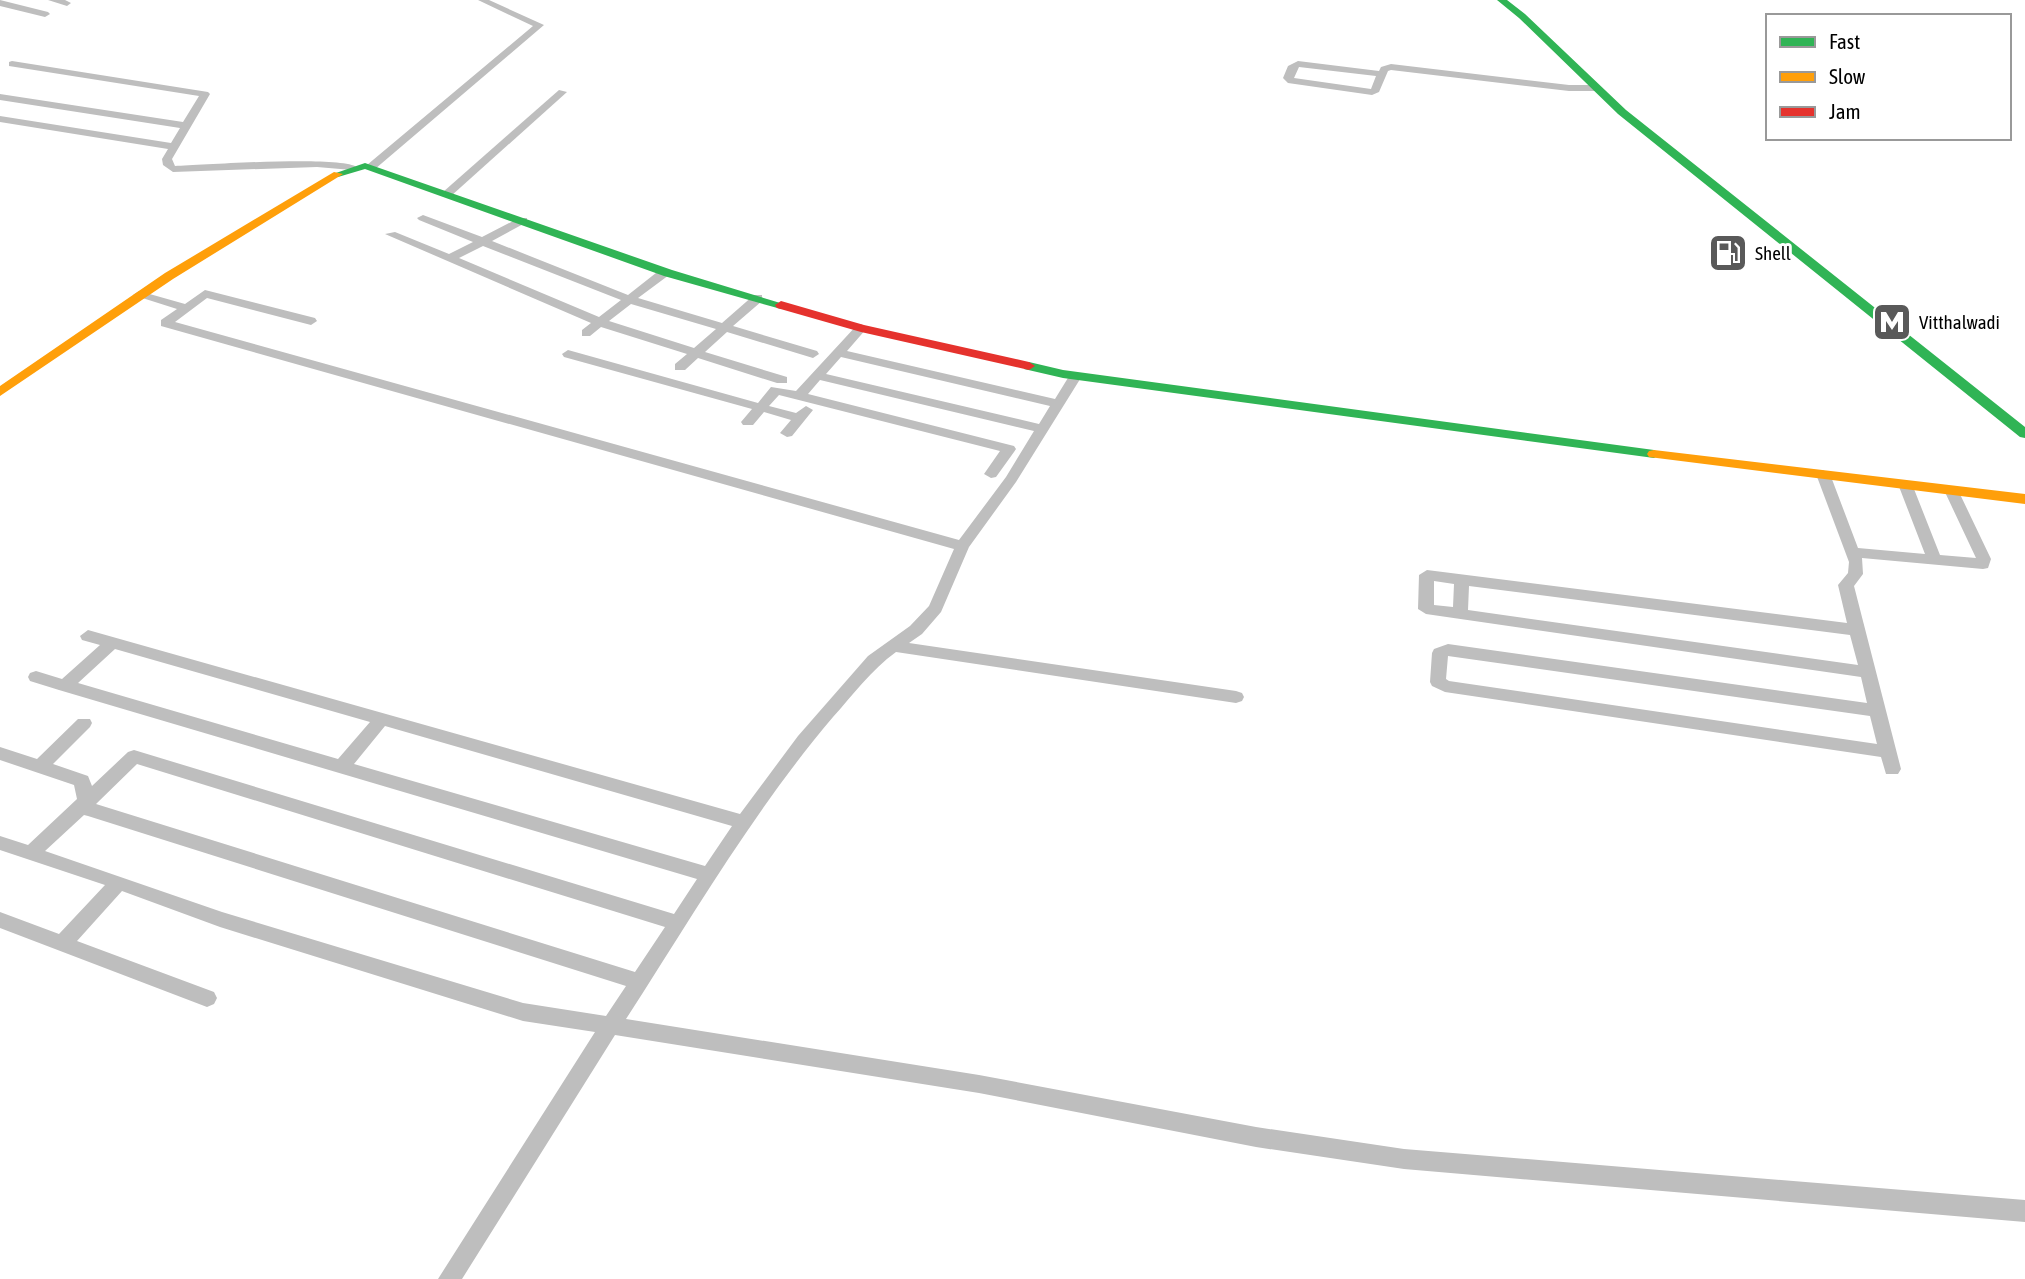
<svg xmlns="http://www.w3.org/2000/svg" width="2025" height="1279" font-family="'Asap Condensed',sans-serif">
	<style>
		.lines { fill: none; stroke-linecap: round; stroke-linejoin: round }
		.street { fill: #bebebe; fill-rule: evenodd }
		.fast { fill: #30b455; fill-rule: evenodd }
		.slow { fill: #ff9f0a; fill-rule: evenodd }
		.jam { fill: #e5322d; fill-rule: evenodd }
		.labels { text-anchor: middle; stroke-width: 6; stroke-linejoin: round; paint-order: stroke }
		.far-poi-label { font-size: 19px; fill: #000; stroke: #fff; text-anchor: start }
	</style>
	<rect width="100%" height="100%" fill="#fff"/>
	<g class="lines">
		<g class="street">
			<polygon points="0,0 48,12 50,14 45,17 0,6"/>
			<polygon points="48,0 65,0 71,3 67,6"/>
			<polygon points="478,0 489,0 544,25 375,169 367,169 367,165 533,26"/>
			<path d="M 12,61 L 208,92 L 210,94 L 172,159 L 175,166 C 206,165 339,155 357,167 L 352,170 L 317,167 L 173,172 L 163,165 L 162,159 L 168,149 L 0,122 L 0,116 L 171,143 L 180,128 L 0,100 L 0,94 L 183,122 L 199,96 L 9,66 L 9,62 Z"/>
			<path d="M 1298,61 L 1379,71 L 1381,67 L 1391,64 L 1569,85 L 1597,85 L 1602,88 L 1597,91 L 1569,91 L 1391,70 L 1388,71 L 1379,92 L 1372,95 L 1288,83 L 1283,78 L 1288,66 ZM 1299,67 L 1376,76 L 1371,89 L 1294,78 Z"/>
			<polygon points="559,90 567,92 451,196 443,196 443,192"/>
			<path d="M 423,215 L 482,237 L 519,218 L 527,218 L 527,222 L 492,241 L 628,295 L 661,269 L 669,269 L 669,275 L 638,298 L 722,323 L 754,295 L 762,295 L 762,301 L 733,326 L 817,351 L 819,354 L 813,358 L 727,332 L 705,352 L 787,377 L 787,383 L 777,383 L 698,358 L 685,370 L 675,370 L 675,364 L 687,354 L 601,327 L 590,336 L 582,336 L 582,330 L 591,323 L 385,234 L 395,232 L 449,254 L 473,242 L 419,220 L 417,218 ZM 483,246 L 621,300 L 599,317 L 459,258 ZM 631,304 L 716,329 L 694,348 L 609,321 Z"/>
			<path d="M 205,290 L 315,318 L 317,321 L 311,325 L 207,298 L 175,322 L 959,540 L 1006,477 L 1034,431 L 820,380 L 808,394 L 1014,446 L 1016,449 L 1014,452 L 996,477 L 991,478 L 984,474 L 1000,451 L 779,395 L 769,406 L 796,413 L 806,406 L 813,410 L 792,436 L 787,437 L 780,433 L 791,420 L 764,412 L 753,425 L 743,425 L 741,422 L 752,409 L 564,357 L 562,354 L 568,350 L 758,403 L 771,387 L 796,391 L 857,325 L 861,324 L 867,328 L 847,351 L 1055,399 L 1071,373 L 1081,373 L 1082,376 L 1016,482 L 969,547 L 941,612 L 922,634 L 909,643 L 1236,691 L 1242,693 L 1244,697 L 1242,701 L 1236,703 L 896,652 C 871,670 853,695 833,717 C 754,810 692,917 626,1019 L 979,1075 L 1256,1127 L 1404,1149 L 2025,1200 L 2025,1222 L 1404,1169 L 1256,1147 L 979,1093 L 615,1035 L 462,1279 L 438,1279 L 595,1032 L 523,1021 L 220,927 L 122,891 L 77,941 L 214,992 L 217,998 L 214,1004 L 207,1007 L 0,928 L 0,912 L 59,934 L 105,885 L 0,850 L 0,836 L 28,845 L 77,799 L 74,785 L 0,760 L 0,747 L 37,759 L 78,719 L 90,719 L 92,723 L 90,727 L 53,764 L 88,776 L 92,786 L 128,752 L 134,750 L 674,914 L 697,879 L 59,690 L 30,681 L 28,677 L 30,673 L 36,671 L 62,679 L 100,645 L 82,640 L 80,636 L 88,630 L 740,814 L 798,736 L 868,656 L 910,626 L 929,606 L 954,549 L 161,326 L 161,320 L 177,309 L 133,295 L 139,291 L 185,304 ZM 841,357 L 1050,406 L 1039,424 L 826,374 ZM 115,649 L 370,722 L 338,759 L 78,683 ZM 385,726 L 732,826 L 705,866 L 354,764 ZM 137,764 L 665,927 L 635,972 L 96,804 ZM 84,815 L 88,816 L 626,986 L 606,1016 L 523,1003 L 222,912 L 45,851 Z"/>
			<path d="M 1823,470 L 1830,474 L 1858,548 L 1925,554 L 1898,484 L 1905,480 L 1912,484 L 1940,555 L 1976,558 L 1944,490 L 1951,486 L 1958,490 L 1991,559 L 1988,568 L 1983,569 L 1862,558 L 1863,574 L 1854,586 L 1901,769 L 1898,774 L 1886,774 L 1881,757 L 1445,692 L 1432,686 L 1430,682 L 1432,653 L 1434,649 L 1448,644 L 1867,703 L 1861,677 L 1426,614 L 1418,609 L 1419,575 L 1427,570 L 1847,623 L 1838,585 L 1848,573 L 1849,562 L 1816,474 ZM 1434,581 L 1454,584 L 1453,607 L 1434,605 ZM 1469,586 L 1850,635 L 1858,665 L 1468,610 ZM 1448,656 L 1870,716 L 1877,744 L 1449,681 L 1446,679 Z"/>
		</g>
		<g class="fast">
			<polygon points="1497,0 1507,0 1525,14 1626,110 2025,427 2025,438 2020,437 1618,114 1519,18"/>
			<polygon points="365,163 672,270 787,305 781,309 664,276 365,169 338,177 333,174"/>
			<polygon points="1029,362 1063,370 1654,450 1661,454 1654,458 1063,378 1024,369 1024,363"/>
		</g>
		<g class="slow">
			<polygon points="334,172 343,174 173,279 0,396 0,386 165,273"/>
			<polygon points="1654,450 2025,494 2025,504 1649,457 1647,454 1649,451"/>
		</g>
		<polygon class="jam" points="781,301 864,325 1029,362 1035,366 1029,370 861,332 777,308 775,305"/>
	</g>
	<defs>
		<symbol id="fuel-square" viewBox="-11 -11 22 22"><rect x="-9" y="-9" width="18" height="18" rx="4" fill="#595959" stroke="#fff"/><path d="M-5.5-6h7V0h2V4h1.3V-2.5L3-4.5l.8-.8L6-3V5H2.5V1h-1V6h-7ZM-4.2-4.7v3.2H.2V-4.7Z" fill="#fff"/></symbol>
		<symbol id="metro-square" viewBox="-11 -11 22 22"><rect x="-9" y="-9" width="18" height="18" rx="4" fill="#595959" stroke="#fff"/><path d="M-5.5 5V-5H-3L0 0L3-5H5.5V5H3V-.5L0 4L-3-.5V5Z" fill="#fff"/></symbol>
	</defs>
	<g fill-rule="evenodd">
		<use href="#fuel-square" x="1706" y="231" width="44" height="44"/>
		<use href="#metro-square" x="1870" y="300" width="44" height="44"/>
	</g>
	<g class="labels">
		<g class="far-poi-label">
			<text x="1755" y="260">Shell</text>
			<text x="1919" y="329">Vitthalwadi</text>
		</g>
	</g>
	<rect x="1766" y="14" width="245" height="126" fill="#ffffff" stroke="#999999" stroke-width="2"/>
	<rect x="1780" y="37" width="35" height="10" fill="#30b455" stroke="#999999" stroke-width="2"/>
	<text x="1829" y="49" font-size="21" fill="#000000">Fast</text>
	<rect x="1780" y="72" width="35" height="10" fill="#ff9f0a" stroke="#999999" stroke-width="2"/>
	<text x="1829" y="84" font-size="21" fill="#000000">Slow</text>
	<rect x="1780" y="107" width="35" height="10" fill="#e5322d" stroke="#999999" stroke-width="2"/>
	<text x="1829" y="119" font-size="21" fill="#000000">Jam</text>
</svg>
